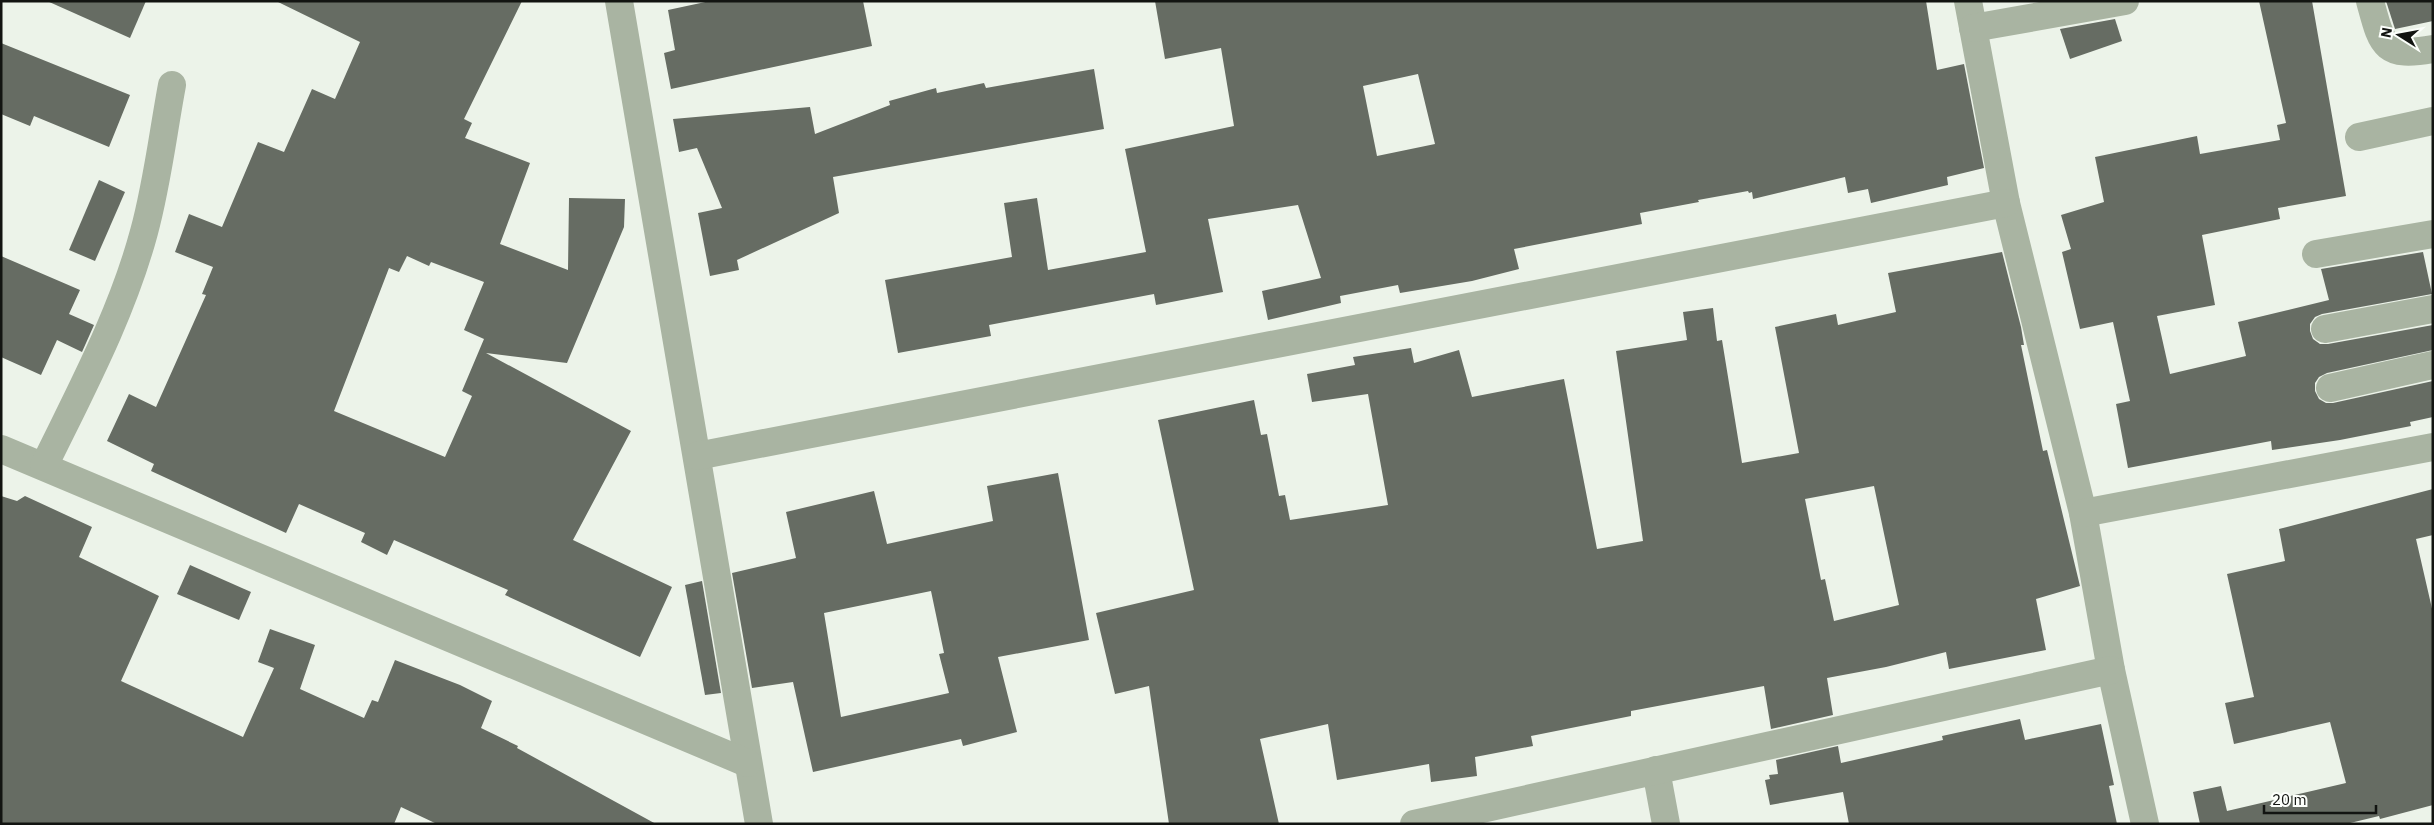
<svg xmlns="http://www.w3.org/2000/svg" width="2434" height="825" font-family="'IBM Plex Sans',sans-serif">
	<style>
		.building { fill: #666c63; fill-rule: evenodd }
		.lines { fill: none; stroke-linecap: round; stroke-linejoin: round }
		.minor { stroke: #a9b4a2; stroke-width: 28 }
	</style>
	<rect width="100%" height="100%" fill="#ecf3e9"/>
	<g class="building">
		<polygon points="47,1 146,1 130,38"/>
		<path d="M 276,1 L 522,1 L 464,119 L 472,123 L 465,138 L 530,163 L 500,244 L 568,270 L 569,198 L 625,199 L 624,227 L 567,363 L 486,353 L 631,431 L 573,540 L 672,587 L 640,657 L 505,595 L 508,590 L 394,540 L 387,555 L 361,542 L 365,533 L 299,504 L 286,533 L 151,471 L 154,464 L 107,441 L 129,394 L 156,407 L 206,295 L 202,294 L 213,267 L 175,252 L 189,214 L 222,227 L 258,142 L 284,152 L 312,89 L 335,99 L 360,42 ZM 407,256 L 429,266 L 431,262 L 484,282 L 464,330 L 484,339 L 462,391 L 472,396 L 445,457 L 334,411 L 389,268 L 399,272 Z"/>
		<polygon points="710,1 863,1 872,46 671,89 664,53 675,50 668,10"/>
		<path d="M 1155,1 L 1926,1 L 1937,70 L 1964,64 L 1984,168 L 1947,177 L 1948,185 L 1871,203 L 1868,189 L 1848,193 L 1845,177 L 1753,199 L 1752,192 L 1749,193 L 1748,191 L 1698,200 L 1699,202 L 1640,213 L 1642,224 L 1514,249 L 1519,269 L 1472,281 L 1400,293 L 1398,285 L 1340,296 L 1341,303 L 1268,320 L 1262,291 L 1321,278 L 1298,205 L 1208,219 L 1223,292 L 1156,305 L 1154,294 L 989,325 L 991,336 L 898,353 L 885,280 L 1012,257 L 1004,203 L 1037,198 L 1048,270 L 1146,252 L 1125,149 L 1234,126 L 1221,48 L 1165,59 ZM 1418,74 L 1435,144 L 1377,156 L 1363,86 Z"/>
		<polygon points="2259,1 2312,1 2346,196 2278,208 2280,219 2202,235 2215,305 2157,316 2170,374 2246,356 2238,322 2329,300 2321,269 2423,252 2432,294 2322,314 2315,317 2310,324 2310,331 2313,339 2320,344 2328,344 2433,325 2433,350 2327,373 2319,377 2315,383 2315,391 2319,399 2326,403 2333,403 2433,381 2433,417 2410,422 2411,426 2340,440 2272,450 2271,441 2128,468 2116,404 2130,401 2113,322 2080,329 2062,252 2071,249 2061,215 2104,202 2095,157 2197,136 2200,154 2280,140 2277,125 2286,123"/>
		<polygon points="2386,1 2433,1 2433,21 2395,29"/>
		<polygon points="2115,19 2122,41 2070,59 2060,29"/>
		<polygon points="1,43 130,95 109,147 34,116 30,126 1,114"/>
		<polygon points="1094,69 1104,129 833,177 839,213 737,260 739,270 710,276 698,213 722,208 697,148 679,152 673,119 810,107 815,134 890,105 889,101 936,88 937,93 984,83 986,88"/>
		<polygon points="99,180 125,192 95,261 69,250"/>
		<path d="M 2002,252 L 2021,327 L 2024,345 L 2021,345 L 2043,451 L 2047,450 L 2080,586 L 2036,599 L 2046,650 L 1949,669 L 1946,652 L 1886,667 L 1827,678 L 1833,715 L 1771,729 L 1764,686 L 1631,711 L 1631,716 L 1531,736 L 1533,746 L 1475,757 L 1477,776 L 1431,782 L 1429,764 L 1337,780 L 1328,724 L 1260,739 L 1279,824 L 1169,824 L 1149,686 L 1115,694 L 1096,613 L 1194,590 L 1158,420 L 1254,400 L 1261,435 L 1267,434 L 1279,496 L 1285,495 L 1290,520 L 1388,505 L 1368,394 L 1312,402 L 1307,374 L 1355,365 L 1353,357 L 1411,348 L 1414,363 L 1459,350 L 1472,397 L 1564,379 L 1597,549 L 1643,541 L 1616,351 L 1687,340 L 1683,312 L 1713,308 L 1717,341 L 1722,340 L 1742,463 L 1799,453 L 1775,327 L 1836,314 L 1838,325 L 1896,312 L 1888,273 ZM 1874,486 L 1899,605 L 1834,621 L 1825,579 L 1821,580 L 1805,499 Z"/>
		<polygon points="1,256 80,290 69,314 94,325 82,352 57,340 41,375 1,357"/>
		<path d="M 1058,473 L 1089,640 L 998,657 L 1017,732 L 963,746 L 961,739 L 813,772 L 793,682 L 752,688 L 732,573 L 796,558 L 786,512 L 874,491 L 887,544 L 993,521 L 987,486 ZM 931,591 L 944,653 L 939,654 L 949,693 L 841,717 L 824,613 Z"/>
		<polygon points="2433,489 2433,535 2416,539 2433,613 2433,805 2380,819 2379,816 2346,824 2200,824 2193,792 2221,786 2227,811 2346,783 2330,722 2234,744 2225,703 2254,697 2227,574 2285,561 2279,529"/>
		<polygon points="1,496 17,501 25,496 92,527 79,557 159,596 121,681 243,737 274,668 258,662 270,629 315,645 300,689 364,718 372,700 378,702 395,660 460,685 492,701 481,728 518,746 517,748 656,824 437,824 401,807 394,824 1,824"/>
		<polygon points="190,565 251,592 239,620 177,594"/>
		<polygon points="702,581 721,693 705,695 685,585"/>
		<polygon points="2020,719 2025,740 2101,724 2114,785 2109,786 2117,824 1849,824 1843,792 1770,805 1765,780 1770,779 1769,775 1778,774 1776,760 1838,746 1841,763 1943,740 1942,736"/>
	</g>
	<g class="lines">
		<g class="minor">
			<polyline points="619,1 759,824"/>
			<polyline points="1968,1 2006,203 2083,513 2111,670 2145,824"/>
			<path d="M 2370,1 C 2382,45 2383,58 2433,49"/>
			<polyline points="1973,28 2125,1"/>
			<polyline points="2359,137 2433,121"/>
			<polyline points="2316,254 2433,234"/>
			<polyline points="2325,329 2433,309"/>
			<polyline points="2330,388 2433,365"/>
			<polyline points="1,449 747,763"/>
			<polyline points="697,456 2006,203"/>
			<path d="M 44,466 C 81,390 122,314 144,232 C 157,185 163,133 172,85"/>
			<polyline points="2083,513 2433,447"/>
			<polyline points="1656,770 1666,824"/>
			<polyline points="1414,824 2111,670"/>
		</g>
	</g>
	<rect width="2434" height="825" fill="none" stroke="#121411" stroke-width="5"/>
	<g transform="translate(2399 35) rotate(281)" stroke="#fcfffb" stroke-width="4" paint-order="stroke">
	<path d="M0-4L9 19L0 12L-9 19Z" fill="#121411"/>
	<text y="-8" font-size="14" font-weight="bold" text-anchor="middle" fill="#121411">N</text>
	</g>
	<path d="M2264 805v8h112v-8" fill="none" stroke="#121411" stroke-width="2.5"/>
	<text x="2272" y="805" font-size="15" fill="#121411" stroke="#fcfffb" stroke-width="4" paint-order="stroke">20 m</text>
</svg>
